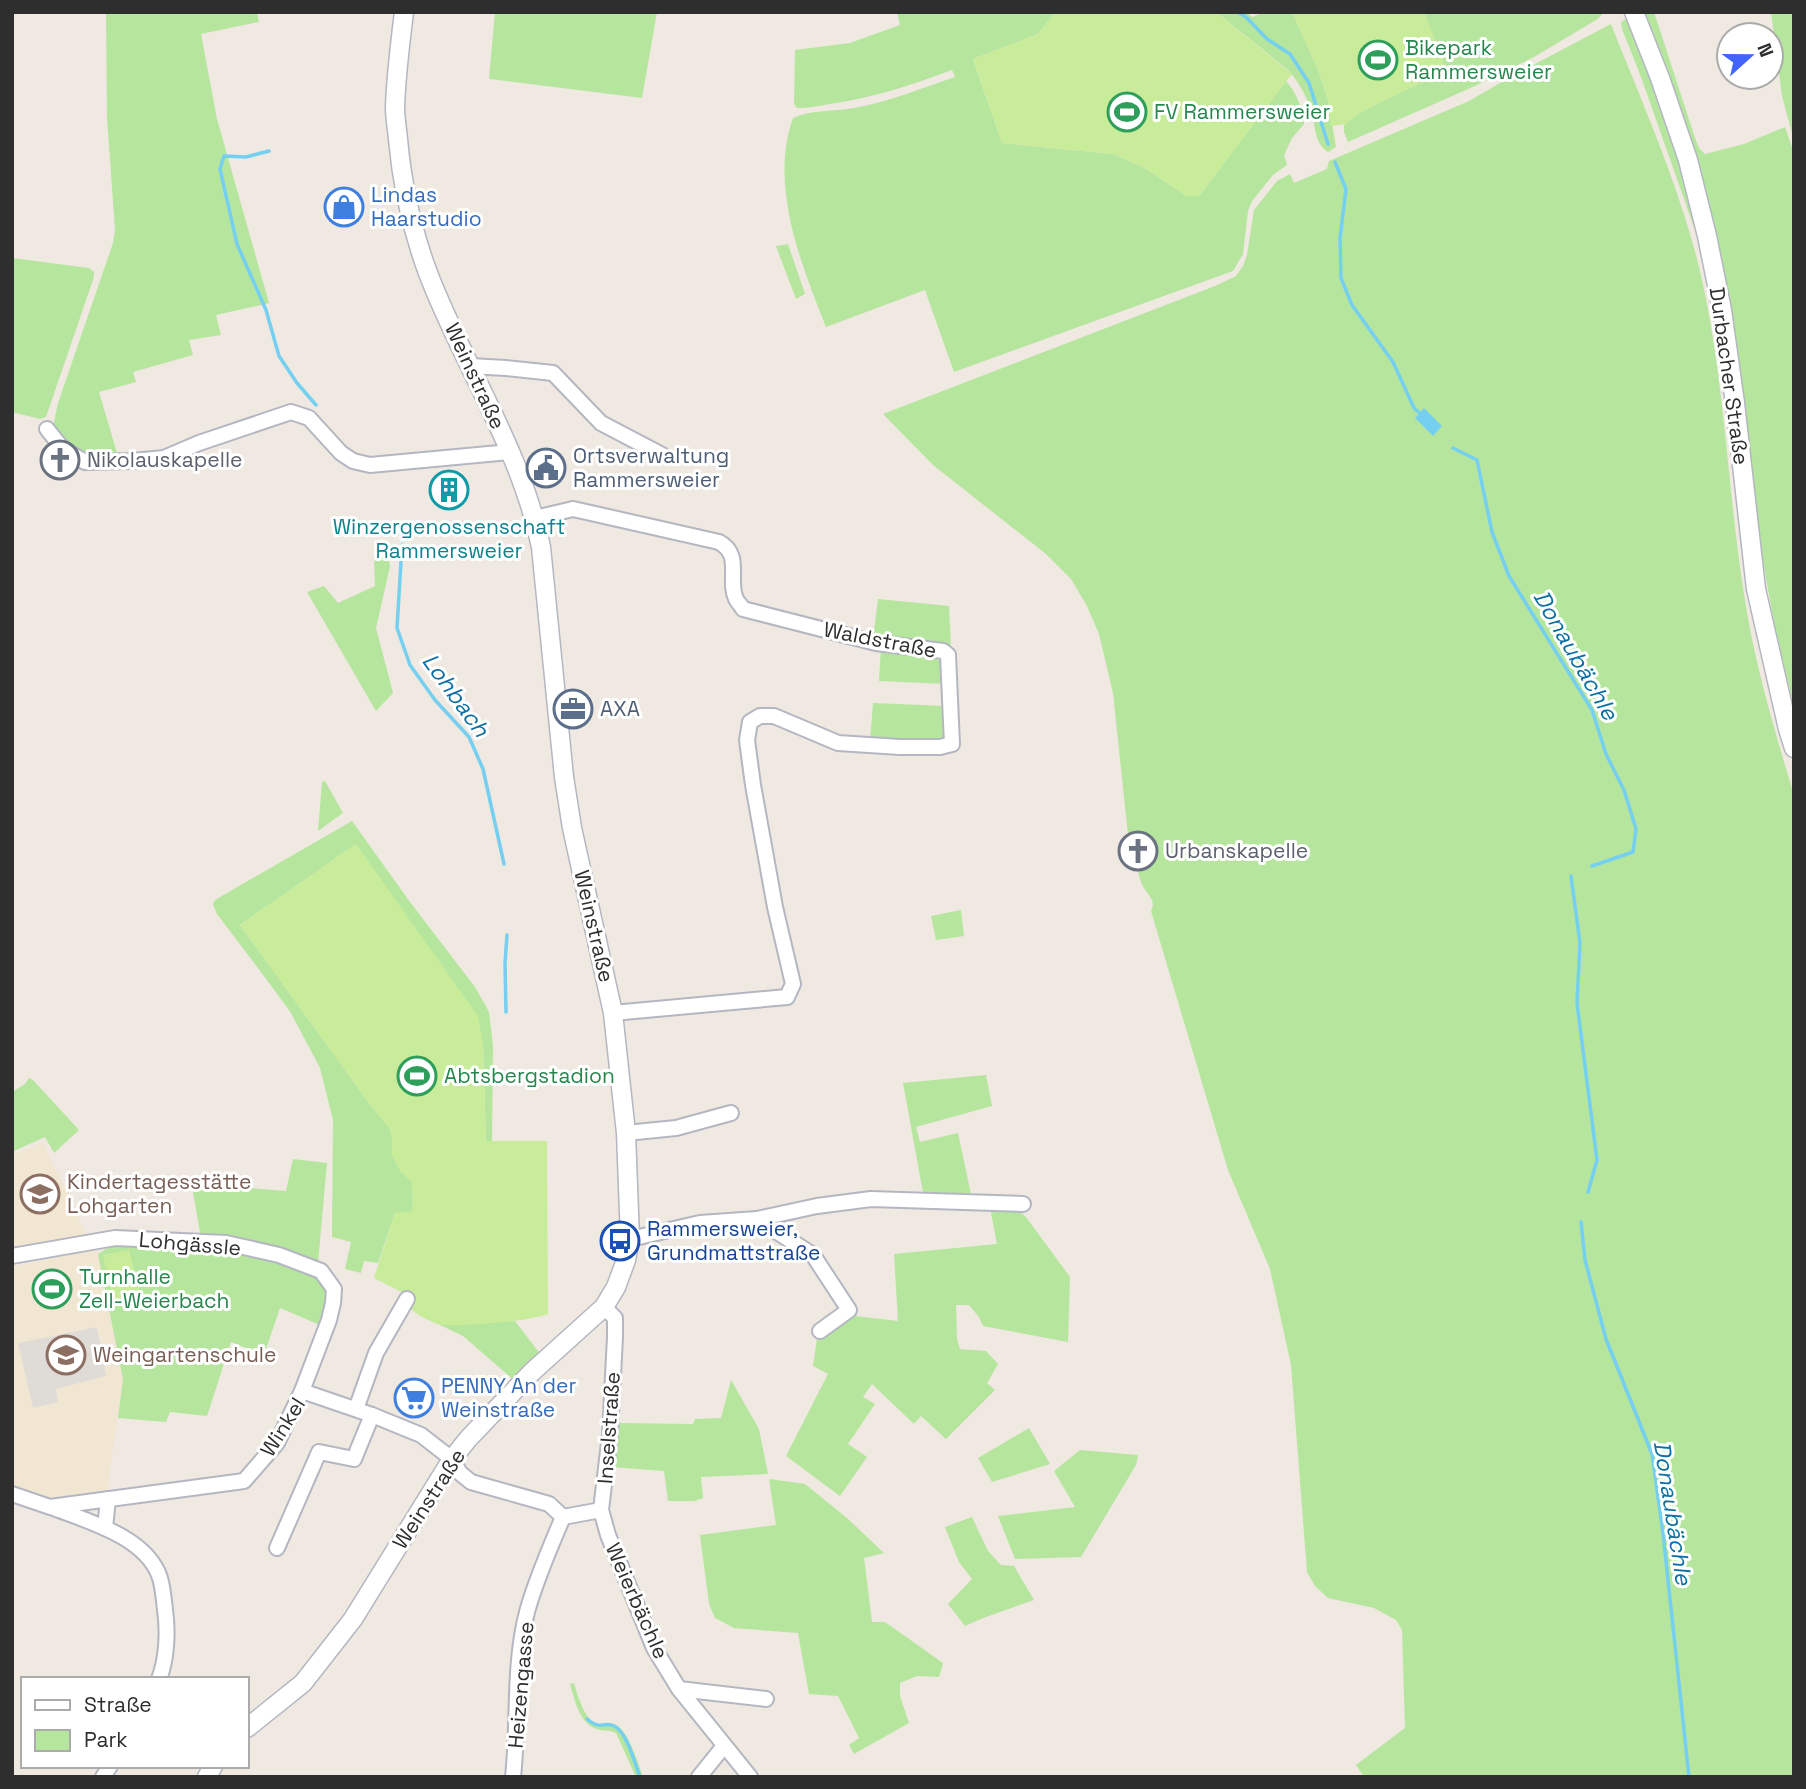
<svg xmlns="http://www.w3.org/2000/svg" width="1806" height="1789" font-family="'Space Grotesk',sans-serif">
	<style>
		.education { fill: #f0e6d1 }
		.green { fill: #b6e59e }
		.pitch { fill: #c9ec9a }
		.plaza { fill: #dfdcd8 }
		.water { fill: #75cff0 }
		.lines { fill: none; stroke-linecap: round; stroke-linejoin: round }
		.stream { stroke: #75cff0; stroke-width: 3.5 }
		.minor-casing { stroke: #b4b7c1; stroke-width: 18 }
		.tertiary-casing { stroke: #b4b7c1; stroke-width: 21 }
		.minor { stroke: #fff; stroke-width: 14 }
		.tertiary { stroke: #fff; stroke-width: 18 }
		.labels { text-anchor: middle; stroke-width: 6; stroke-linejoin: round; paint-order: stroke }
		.leisure-label { font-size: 21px; fill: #27864d; stroke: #fff; text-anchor: start }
		.shop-label { font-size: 21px; fill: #366cbe; stroke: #fff; text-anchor: start }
		.street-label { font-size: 21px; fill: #2e2e2e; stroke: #fff }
		.service-label { font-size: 21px; fill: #4e5e75; stroke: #fff; text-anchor: start }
		.worship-label { font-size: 21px; fill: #5b616d; stroke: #fff; text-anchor: start }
		.culture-label { font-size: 21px; fill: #0d838f; stroke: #fff }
		.education-label { font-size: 21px; fill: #785e54; stroke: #fff; text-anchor: start }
		.transit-label { font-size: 21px; fill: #164399; stroke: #fff; text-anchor: start }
		.water-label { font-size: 23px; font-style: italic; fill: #0d6fa3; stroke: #fff }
	</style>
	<rect width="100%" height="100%" fill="#efe9e1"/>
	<g class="education">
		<polygon points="43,1142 85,1232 84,1237 12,1253 12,1156"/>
		<polygon points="97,1249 123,1379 107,1492 50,1499 12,1488 12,1265 17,1266"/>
	</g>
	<g class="green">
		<path d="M 106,12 L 257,12 L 259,22 L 201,34 L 217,119 L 269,303 L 216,315 L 221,335 L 189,340 L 193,355 L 133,372 L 136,382 L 99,392 L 117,453 C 82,460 80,457 54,434 L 54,422 L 58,403 L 113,243 L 115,230 L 107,117 Z"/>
		<polygon points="495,12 657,12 642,98 489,79"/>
		<path d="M 897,12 L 1056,12 L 1038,34 L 973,59 L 1002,143 L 1113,154 L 1143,167 L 1187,196 L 1199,196 L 1286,81 C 1297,93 1302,108 1304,124 L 1292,138 L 1284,155 L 1287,165 L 1273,175 L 1252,201 L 1248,211 L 1243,254 L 1233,271 L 954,372 L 925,290 L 826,327 C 801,264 769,185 793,118 C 812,109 834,112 854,108 C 888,102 922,88 955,77 L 952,70 C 912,85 872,98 830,104 C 819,106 808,108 797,108 L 794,104 L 795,50 L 850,43 L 900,25 Z"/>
		<path d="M 1216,12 L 1246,12 L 1252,17 L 1265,12 L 1292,12 L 1319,72 L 1328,100 L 1336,147 L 1328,152 C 1313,142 1316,125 1311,110 C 1306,95 1298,81 1288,70 Z"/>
		<polygon points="1424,12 1602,12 1602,15 1596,20 1534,57 1475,86 1348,142 1344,132 1344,125 1358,114 1374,105 1446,71"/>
		<polygon points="1643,12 1654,12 1695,138 1699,148 1705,154 1744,144 1785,127 1794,153 1794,707 1775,628 1760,545 1723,265 1714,230"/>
		<polygon points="1771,12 1794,12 1794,141 1782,96"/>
		<polygon points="1626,19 1632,25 1667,118 1700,233 1696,233 1641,77 1622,29 1621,22"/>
		<path d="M 1611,24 C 1645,110 1685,198 1704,289 C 1725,389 1728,493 1744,594 C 1754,662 1774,729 1794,795 L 1794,1777 L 1364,1777 L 1356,1765 L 1405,1728 L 1402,1630 L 1396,1620 L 1374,1608 L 1328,1598 L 1315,1586 L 1307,1572 L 1291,1365 L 1270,1269 L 1228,1170 L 1151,911 L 1153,905 L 1152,900 L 1142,885 L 1129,844 L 1113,693 L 1099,634 L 1087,606 L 1071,579 L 1046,554 L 933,465 L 883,414 L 1215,286 L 1236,276 L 1243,266 L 1247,255 L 1254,210 L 1277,181 L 1290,174 L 1294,183 L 1327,169 L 1329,161 L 1469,101 L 1512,76 Z"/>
		<polygon points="788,244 805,294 796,299 776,246"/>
		<polygon points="12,258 89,268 94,272 94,277 46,417 40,419 12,412"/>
		<polygon points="387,552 390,566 376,628 393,693 376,711 307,592 324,586 338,603 375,586 374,556"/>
		<polygon points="878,599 949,606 951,649 873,638"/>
		<path d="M 881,647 L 935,658 C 946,663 945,673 946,684 L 879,681 Z"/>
		<polygon points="873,703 946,706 947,735 943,740 870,742"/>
		<polygon points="325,781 343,813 318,831 322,782"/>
		<polygon points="352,821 410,902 475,987 489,1012 493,1046 492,1142 486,1141 483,1044 356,844 240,925 372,1107 389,1127 392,1137 392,1155 401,1172 412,1181 413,1212 395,1213 378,1263 364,1261 361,1273 345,1269 351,1242 332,1237 333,1120 320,1068 291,1013 267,980 217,914 213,904 215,900"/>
		<polygon points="961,910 964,936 936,940 931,916"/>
		<polygon points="986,1075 992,1106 916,1127 920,1142 958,1133 972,1199 924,1198 903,1083"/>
		<polygon points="29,1078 33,1080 79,1130 54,1153 45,1137 12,1152 12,1092 25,1084"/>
		<polygon points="293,1159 327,1163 318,1263 268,1244 239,1238 201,1238 193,1192 224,1186 286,1191"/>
		<polygon points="990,1207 1015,1208 1026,1217 1070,1277 1068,1342 983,1326 979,1317 969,1305 956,1305 957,1339 960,1349 986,1351 998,1364 987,1383 995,1390 946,1439 921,1416 914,1424 872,1384 863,1397 875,1404 848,1444 867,1457 840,1496 786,1456 828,1374 813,1366 817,1339 855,1316 898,1321 894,1254 997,1244"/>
		<polygon points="114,1244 245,1252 311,1272 328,1286 329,1300 320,1325 280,1308 264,1355 231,1342 207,1416 170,1412 166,1422 118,1418 123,1379 98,1254"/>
		<polygon points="515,1321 541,1355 516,1382 463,1336 438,1324"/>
		<polygon points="731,1380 759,1429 768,1474 701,1477 703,1498 695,1501 668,1501 664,1471 611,1467 616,1423 693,1424 695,1419 721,1418"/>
		<polygon points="1029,1428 1050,1464 992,1482 978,1458"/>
		<polygon points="1080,1450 1138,1455 1136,1465 1081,1557 1015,1559 998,1516 1075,1507 1054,1471"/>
		<polygon points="769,1479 805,1484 847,1518 884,1553 864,1558 872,1622 885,1622 943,1663 939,1677 917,1676 900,1683 900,1696 909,1723 854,1754 849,1745 859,1738 838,1696 809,1694 798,1633 734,1628 715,1618 709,1604 700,1535 776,1525"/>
		<polygon points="972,1517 988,1551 1001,1565 1014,1566 1034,1600 983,1618 965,1626 948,1604 972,1579 959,1562 945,1527"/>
		<path d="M 574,1683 C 577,1694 585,1722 598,1724 C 606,1725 612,1720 619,1727 C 630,1736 638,1763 643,1777 L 636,1777 L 616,1733 C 610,1730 606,1731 600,1730 C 580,1726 575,1701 570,1684 Z"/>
	</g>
	<g class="pitch">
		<polygon points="1056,12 1216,12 1292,74 1199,196 1187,196 1143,167 1113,154 1002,143 973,59 1038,34"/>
		<polygon points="1292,12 1424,12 1447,71 1374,105 1358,114 1346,124 1331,126 1328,100 1319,72"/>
		<path d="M 356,844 L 478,1016 L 483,1044 L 486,1141 L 547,1141 L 548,1314 C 532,1321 454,1328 438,1324 C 428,1321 417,1314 409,1308 L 413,1298 L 374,1278 L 395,1213 L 413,1211 L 412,1181 L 401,1172 L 392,1155 L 392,1137 L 389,1127 L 372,1107 L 240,925 Z"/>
		<polygon points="129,1250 140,1294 113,1300 103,1255"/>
	</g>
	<polygon class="plaza" points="97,1327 106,1376 56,1389 58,1402 33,1408 18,1343"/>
	<polygon class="water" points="1424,408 1442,426 1433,436 1415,418"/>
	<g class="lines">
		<g class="stream">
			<polyline points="1237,12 1246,17 1267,39 1290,54 1309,83 1328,144"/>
			<polyline points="269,151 246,157 224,156 220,169 237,244 266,310 279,356 297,383 316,405"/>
			<polyline points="1335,162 1346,189 1340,238 1341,278 1352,305 1393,362 1414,408 1421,414"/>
			<polyline points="1453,448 1477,460 1492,532 1509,576 1592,710 1606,754 1624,790 1636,829 1633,852 1592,866"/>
			<polyline points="402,545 397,628 410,665 435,700 469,737 483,769 504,864"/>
			<polyline points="1571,876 1580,943 1577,1003 1597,1160 1588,1192"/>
			<polyline points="506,1012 505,963 507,935"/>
			<polyline points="1581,1222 1585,1260 1606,1339 1652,1454 1663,1533 1689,1777"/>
			<path d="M 587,1719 C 602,1731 602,1721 614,1726 C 627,1732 635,1764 640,1777"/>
		</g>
		<defs>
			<g id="minor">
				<polyline points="470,366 506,368 553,373 601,423 662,455"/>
				<polyline points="47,429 63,449 85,462 133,461 164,458 199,443 291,412 309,418 341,453 353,461 370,465 510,452"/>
				<path d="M 535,518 L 573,509 L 719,542 C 743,555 727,580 736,599 C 738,603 741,605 743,609 L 876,643 L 943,651 L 948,655 L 952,744 L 940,747 L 900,747 L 838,743 L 774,716 L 760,716 L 750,722 L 747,740 L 753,785 L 775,907 L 793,984 L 787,997 L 613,1013"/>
				<polyline points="626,1133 676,1128 731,1113"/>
				<polyline points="757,1219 817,1206 871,1199 1023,1204"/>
				<polyline points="630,1239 700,1223 757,1219 813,1255 849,1310 820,1331"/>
				<polyline points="12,1256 115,1238 226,1243 279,1255 321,1271 334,1289 333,1303 329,1320 302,1391"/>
				<polyline points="604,1307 615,1318 615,1337 610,1434 601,1510 608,1535 654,1648 679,1689 750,1777"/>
				<polyline points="356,1409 376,1353 407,1299"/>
				<polyline points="12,1494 50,1507 244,1481 277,1443 302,1391 372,1415 421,1435 452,1459 460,1473 471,1482 549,1504 563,1517 601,1510"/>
				<path d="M 51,1507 C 87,1521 147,1537 160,1578 C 163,1588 164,1600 165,1610 C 168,1631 167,1659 159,1679"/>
				<polyline points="105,1528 108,1499"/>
				<polyline points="277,1548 319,1452 354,1459 372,1415"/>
				<polyline points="679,1689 766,1699"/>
				<polyline points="103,1777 110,1766"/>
				<path d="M 513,1777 C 519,1722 513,1665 527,1612 C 536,1579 550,1548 563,1517"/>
				<polyline points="699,1777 724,1746"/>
			</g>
			<g id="tertiary">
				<polyline points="1634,12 1660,78 1688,160 1707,236 1722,310 1735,403 1756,589 1788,729 1794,748"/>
				<path d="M 247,1728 L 303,1683 L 353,1619 L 452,1459 L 468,1439 L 532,1372 L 604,1307 L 616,1287 L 626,1260 L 630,1239 L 626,1133 L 613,1013 L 572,828 L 564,777 L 541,547 C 521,449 463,365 428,273 C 412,230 402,184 398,139 C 397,128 395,118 395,107 C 396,76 400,44 404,12"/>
				<polyline points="207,1777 213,1766"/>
			</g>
		</defs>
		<use href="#minor" class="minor-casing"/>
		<use href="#tertiary" class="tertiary-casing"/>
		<use href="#minor" class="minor"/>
		<use href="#tertiary" class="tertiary"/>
	</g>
	<defs>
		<symbol id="stadium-ring" viewBox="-11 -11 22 22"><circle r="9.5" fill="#fff" stroke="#2e9e5b" stroke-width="1.5"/><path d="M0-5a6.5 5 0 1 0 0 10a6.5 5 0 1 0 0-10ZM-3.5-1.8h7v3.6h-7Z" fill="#2e9e5b"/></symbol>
		<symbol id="shop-ring" viewBox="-11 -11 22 22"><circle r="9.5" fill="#fff" stroke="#3f7fe0" stroke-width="1.5"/><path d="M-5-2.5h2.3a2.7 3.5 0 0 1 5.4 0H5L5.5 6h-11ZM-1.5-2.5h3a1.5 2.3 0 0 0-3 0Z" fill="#3f7fe0"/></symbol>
		<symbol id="church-ring" viewBox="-11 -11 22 22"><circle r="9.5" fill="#fff" stroke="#6b7280" stroke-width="1.5"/><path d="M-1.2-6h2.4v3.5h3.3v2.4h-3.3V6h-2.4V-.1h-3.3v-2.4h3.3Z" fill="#6b7280"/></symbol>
		<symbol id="civic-ring" viewBox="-11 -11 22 22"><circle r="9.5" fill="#fff" stroke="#5c6f8a" stroke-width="1.5"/><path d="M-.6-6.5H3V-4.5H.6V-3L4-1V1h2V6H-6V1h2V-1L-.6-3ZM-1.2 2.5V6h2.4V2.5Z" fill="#5c6f8a"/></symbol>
		<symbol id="building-ring" viewBox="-11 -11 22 22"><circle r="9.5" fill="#fff" stroke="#0f9aa8" stroke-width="1.5"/><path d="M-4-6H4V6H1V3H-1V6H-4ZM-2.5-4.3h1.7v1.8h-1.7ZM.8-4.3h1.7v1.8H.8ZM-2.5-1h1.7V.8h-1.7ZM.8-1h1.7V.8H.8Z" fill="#0f9aa8"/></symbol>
		<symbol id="office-ring" viewBox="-11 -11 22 22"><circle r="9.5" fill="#fff" stroke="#5c6f8a" stroke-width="1.5"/><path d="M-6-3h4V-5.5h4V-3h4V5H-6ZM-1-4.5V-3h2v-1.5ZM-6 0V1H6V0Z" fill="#5c6f8a"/></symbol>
		<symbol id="school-ring" viewBox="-11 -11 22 22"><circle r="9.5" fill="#fff" stroke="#8d6e63" stroke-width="1.5"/><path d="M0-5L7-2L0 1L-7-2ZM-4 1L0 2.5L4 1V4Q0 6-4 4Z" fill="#8d6e63"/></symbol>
		<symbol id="bus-ring" viewBox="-11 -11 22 22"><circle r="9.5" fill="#fff" stroke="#1a4fb4" stroke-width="1.5"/><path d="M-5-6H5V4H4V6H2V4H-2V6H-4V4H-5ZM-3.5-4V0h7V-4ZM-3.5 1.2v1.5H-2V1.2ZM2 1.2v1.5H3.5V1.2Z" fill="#1a4fb4"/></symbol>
		<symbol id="supermarket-ring" viewBox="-11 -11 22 22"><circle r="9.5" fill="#fff" stroke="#3f7fe0" stroke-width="1.5"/><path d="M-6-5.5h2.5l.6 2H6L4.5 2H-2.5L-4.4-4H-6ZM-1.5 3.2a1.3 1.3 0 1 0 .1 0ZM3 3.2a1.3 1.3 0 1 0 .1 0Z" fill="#3f7fe0"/></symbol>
	</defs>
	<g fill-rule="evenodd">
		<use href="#stadium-ring" x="1356" y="38" width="44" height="44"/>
		<use href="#stadium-ring" x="1105" y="90" width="44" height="44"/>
		<use href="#shop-ring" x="322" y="185" width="44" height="44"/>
		<use href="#church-ring" x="38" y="438" width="44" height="44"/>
		<use href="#civic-ring" x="524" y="446" width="44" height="44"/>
		<use href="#building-ring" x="427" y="468" width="44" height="44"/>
		<use href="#office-ring" x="551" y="687" width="44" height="44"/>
		<use href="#church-ring" x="1116" y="829" width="44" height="44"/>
		<use href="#stadium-ring" x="395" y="1054" width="44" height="44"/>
		<use href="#school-ring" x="18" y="1172" width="44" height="44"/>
		<use href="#bus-ring" x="598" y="1219" width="44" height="44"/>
		<use href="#stadium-ring" x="30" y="1267" width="44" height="44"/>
		<use href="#school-ring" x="44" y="1333" width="44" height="44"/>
		<use href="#supermarket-ring" x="392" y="1376" width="44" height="44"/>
	</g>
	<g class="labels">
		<g class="leisure-label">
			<text x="1405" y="55">Bikepark<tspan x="1405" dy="24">Rammersweier</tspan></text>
			<text x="1154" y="119">FV Rammersweier</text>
			<text x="444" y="1083">Abtsbergstadion</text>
			<text x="79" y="1284">Turnhalle<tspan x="79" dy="24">Zell-Weierbach</tspan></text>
		</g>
		<g class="shop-label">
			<text x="371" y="202">Lindas<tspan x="371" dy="24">Haarstudio</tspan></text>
			<text x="441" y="1393">PENNY An der<tspan x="441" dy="24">Weinstraße</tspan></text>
		</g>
		<g class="street-label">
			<text transform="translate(475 376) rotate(65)" y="7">Weinstraße</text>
			<text transform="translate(1729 376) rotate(82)" y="7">Durbacher Straße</text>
			<text transform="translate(880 640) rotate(11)" y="7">Waldstraße</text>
			<text transform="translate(594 926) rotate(77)" y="7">Weinstraße</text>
			<text transform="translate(190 1244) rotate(5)" y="7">Lohgässle</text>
			<text transform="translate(283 1427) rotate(-58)" y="7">Winkel</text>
			<text transform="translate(609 1428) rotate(-86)" y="7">Inselstraße</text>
			<text transform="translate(429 1499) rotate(-57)" y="7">Weinstraße</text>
			<text transform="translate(637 1601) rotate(66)" y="7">Weierbächle</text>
			<text transform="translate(521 1685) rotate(-85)" y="7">Heizengasse</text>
		</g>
		<g class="service-label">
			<text x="573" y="463">Ortsverwaltung<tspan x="573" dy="24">Rammersweier</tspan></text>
			<text x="600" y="716">AXA</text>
		</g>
		<g class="worship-label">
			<text x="87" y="467">Nikolauskapelle</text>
			<text x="1165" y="858">Urbanskapelle</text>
		</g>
		<g class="culture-label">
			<text x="449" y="534">Winzergenossenschaft<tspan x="449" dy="24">Rammersweier</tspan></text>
		</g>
		<g class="education-label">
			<text x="67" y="1189">Kindertagesstätte<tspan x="67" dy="24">Lohgarten</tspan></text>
			<text x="93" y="1362">Weingartenschule</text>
		</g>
		<g class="transit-label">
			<text x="647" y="1236">Rammersweier,<tspan x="647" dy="24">Grundmattstraße</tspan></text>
		</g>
		<g class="water-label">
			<text transform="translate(1576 655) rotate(60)" y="8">Donaubächle</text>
			<text transform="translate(456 695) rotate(54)" y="8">Lohbach</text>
			<text transform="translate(1673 1513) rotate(81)" y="8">Donaubächle</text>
		</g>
	</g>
	<rect width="1806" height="1789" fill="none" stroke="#2e2e2e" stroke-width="28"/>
	<rect x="21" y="1677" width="228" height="91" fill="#ffffff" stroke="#ababab" stroke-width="2"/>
	<rect x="35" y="1700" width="35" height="10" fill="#ffffff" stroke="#ababab" stroke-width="2"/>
	<text x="84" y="1712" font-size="21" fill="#2e2e2e">Straße</text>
	<rect x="35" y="1730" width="35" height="21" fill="#b6e59e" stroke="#ababab" stroke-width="2"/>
	<text x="84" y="1747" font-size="21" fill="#2e2e2e">Park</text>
	<g transform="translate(1750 56) rotate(69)"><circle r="33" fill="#ffffff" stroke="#ababab" stroke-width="2"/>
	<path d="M0-5L12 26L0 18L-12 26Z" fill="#4264fb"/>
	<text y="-10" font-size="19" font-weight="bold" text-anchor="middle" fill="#2e2e2e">N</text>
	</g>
</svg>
